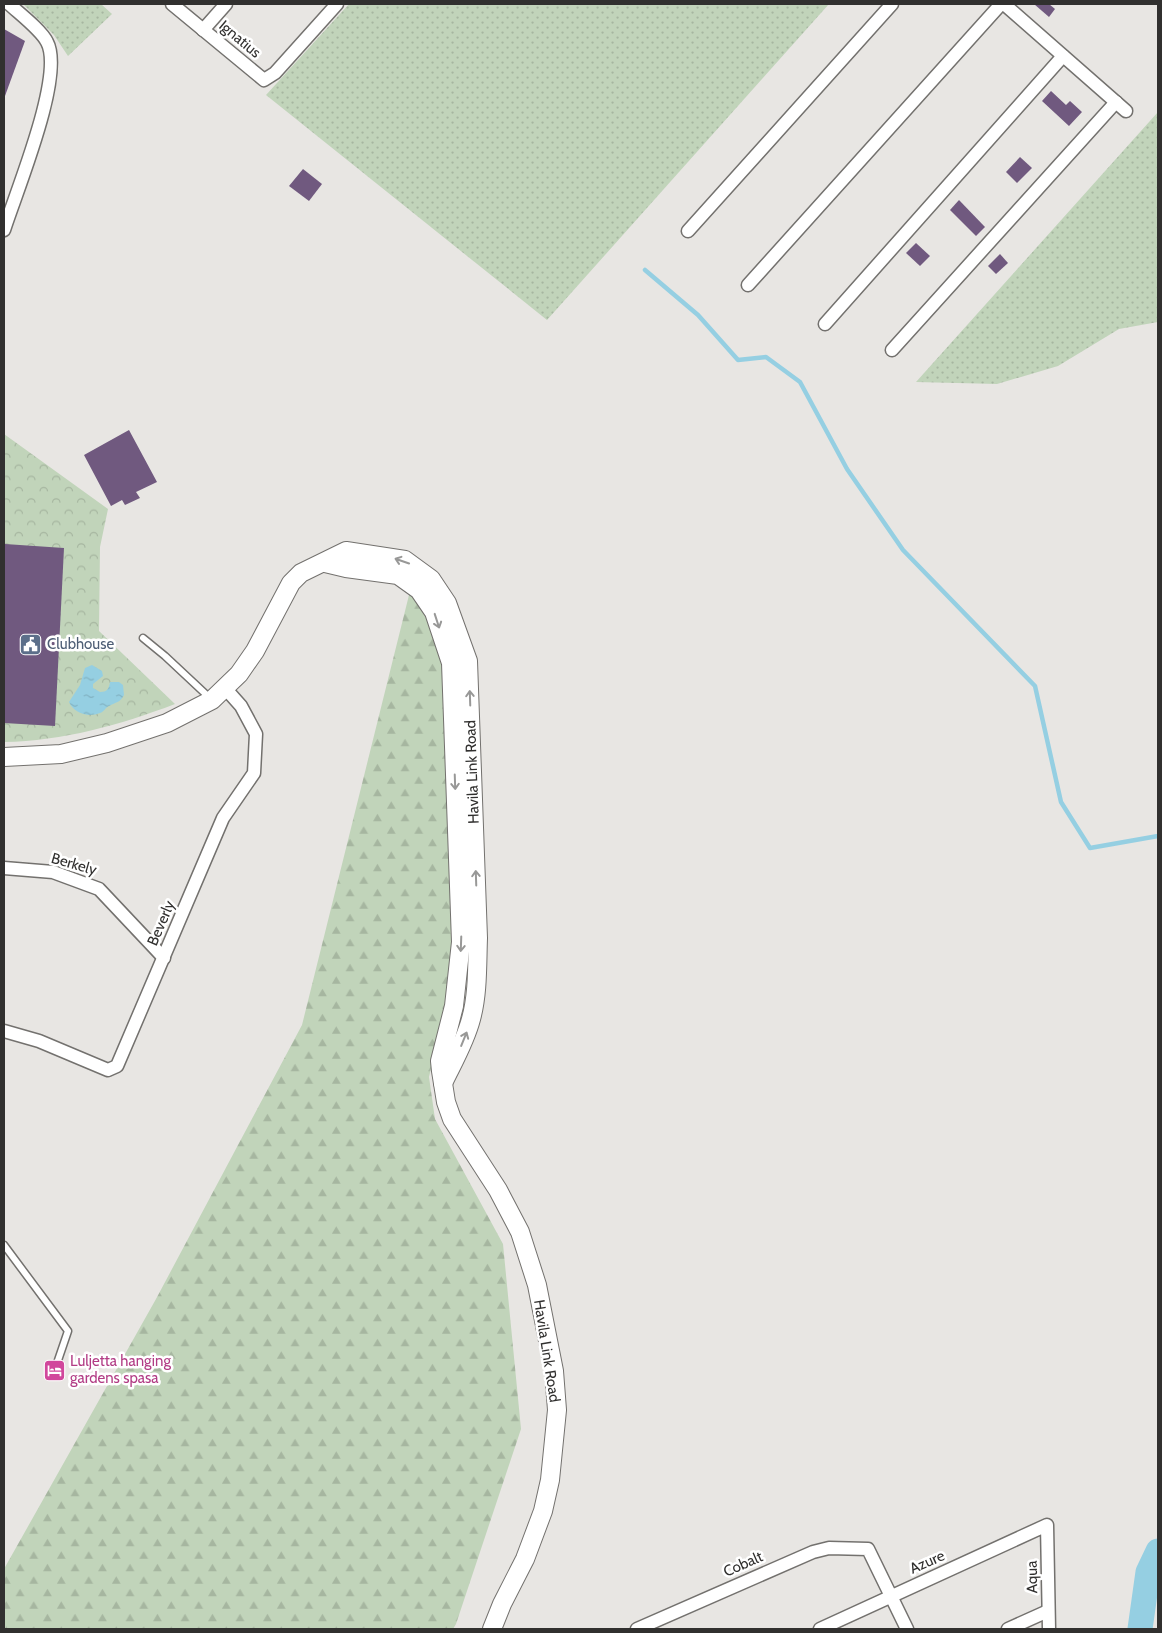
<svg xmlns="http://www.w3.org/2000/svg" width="1162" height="1633" font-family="Cabin,sans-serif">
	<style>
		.grass { fill: url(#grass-dots) }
		.forest { fill: url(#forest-firs) }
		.park { fill: url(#park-crowns) }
		.water { fill: url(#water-ripples) }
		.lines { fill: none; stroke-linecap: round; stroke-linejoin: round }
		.stream { stroke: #95cfe2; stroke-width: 4.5 }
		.river { stroke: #95cfe2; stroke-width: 25 }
		.building { fill: #70597f }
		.lane-casing { stroke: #73716e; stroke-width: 9 }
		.street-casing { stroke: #73716e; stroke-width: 15 }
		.secondary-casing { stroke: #73716e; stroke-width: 20 }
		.lane { stroke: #fff; stroke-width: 6 }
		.street { stroke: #fff; stroke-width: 12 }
		.secondary { stroke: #fff; stroke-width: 18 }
		.oneway { stroke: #989897 }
		.labels { text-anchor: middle; stroke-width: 5; stroke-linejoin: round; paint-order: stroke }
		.street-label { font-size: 15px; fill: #31302f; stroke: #fff }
		.service-label { font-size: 15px; fill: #4e5e75; stroke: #fff; text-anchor: start }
		.hotel-label { font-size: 15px; fill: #b23c85; stroke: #fff; text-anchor: start }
	</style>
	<defs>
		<pattern id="grass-dots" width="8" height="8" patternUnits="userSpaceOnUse" patternTransform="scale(1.25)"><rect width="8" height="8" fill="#c1d4ba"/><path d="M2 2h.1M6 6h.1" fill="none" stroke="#a6b6a0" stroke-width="1.8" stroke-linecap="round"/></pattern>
		<pattern id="forest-firs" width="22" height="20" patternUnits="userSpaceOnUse" patternTransform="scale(1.25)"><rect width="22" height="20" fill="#c1d4ba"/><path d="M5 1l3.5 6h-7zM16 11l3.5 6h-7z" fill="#a6b6a0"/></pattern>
		<pattern id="park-crowns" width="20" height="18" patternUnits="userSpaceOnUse" patternTransform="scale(1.25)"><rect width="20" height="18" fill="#c1d4ba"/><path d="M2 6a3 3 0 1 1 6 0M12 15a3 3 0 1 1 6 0" fill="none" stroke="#a6b6a0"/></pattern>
		<pattern id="water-ripples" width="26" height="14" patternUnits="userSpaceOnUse" patternTransform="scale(1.25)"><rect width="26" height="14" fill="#95cfe2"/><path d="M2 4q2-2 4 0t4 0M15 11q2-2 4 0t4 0" fill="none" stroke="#81b2c2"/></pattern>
	</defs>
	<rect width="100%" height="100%" fill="#e8e6e3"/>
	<g class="grass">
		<polygon points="23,4 101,4 112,14 68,56 54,35"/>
		<polygon points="349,4 829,4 547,320 266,95"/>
		<polygon points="1158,112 1158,322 1119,329 1058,366 997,384 916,382"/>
	</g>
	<polygon class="forest" points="410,591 429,615 447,668 454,940 453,976 429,1077 435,1119 503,1244 521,1429 456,1624 453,1629 4,1629 4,1569 156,1299 302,1025"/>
	<path class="park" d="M 4,434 L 108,509 L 100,547 L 99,631 L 175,704 C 120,725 63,741 4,742 Z"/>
	<path class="water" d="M 92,665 L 102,671 L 103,676 L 93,684 L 93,688 L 100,692 C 107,692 109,689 110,682 L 119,682 L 123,685 L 124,695 C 120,703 116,702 109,706 C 105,708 104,712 100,713 C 88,718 74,713 69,702 L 80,685 L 85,668 Z"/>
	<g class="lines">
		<polyline class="stream" points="645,270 698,315 738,360 766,357 800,382 847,469 903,550 1035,686 1061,802 1090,848 1158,836"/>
		<polyline class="river" points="1140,1629 1148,1572 1158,1551"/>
	</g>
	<g class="building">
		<polygon points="1034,4 1049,4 1055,9 1049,17"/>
		<polygon points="4,29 25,41 5,96 4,95"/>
		<polygon points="1051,91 1066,105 1070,101 1082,112 1069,126 1042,101"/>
		<polygon points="1020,157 1032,168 1017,183 1006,172"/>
		<polygon points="303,169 322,184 309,201 289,186"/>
		<polygon points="959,200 985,227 976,236 950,210"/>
		<polygon points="916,243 930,256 920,266 906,253"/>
		<polygon points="1000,254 1008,263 996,274 988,266"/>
		<polygon points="129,430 157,482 136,492 140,498 125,505 122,500 111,506 84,455"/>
		<polygon points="5,544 64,548 55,726 4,723"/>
	</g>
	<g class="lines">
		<defs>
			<g id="lane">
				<polyline points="143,638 165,656 211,699"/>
				<polyline points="4,1245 68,1331 53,1375"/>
			</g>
			<g id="street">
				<polyline points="172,4 264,80 275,73 337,4"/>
				<polyline points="1004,4 1126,111"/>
				<polyline points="203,30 226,4"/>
				<path d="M 4,230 C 16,192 65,75 47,42 C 41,30 20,14 9,4"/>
				<polyline points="688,231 892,4"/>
				<polyline points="748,285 1001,4"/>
				<polyline points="825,324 1063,56"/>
				<polyline points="892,350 1116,102"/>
				<polyline points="4,868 53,872 99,889 164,958"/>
				<polyline points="4,1031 39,1041 108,1070 117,1066 223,818 254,773 256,734 241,706 225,688"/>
				<polyline points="637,1629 813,1552 829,1548 868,1549 907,1629"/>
				<polyline points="820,1629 1047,1525 1049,1629"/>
				<polyline points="1008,1629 1048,1611"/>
			</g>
			<g id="secondary">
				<polyline points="325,563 346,568 398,575 419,590 434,612 451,663 461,942 454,1006 440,1061 441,1071 446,1102 452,1119 498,1190 520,1232 537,1285 554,1371 557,1410 550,1480 543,1511 525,1559 502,1604 492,1629"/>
				<path d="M 4,757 L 61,754 L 107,743 L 167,723 L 212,700 L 239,674 L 255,651 L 291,583 L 301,573 L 346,551 L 405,560 L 431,579 L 447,603 L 468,661 L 478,938 C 477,965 478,994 471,1019 C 465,1042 453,1062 443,1083"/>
			</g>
		</defs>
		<use href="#lane" class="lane-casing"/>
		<use href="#street" class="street-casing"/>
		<use href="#secondary" class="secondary-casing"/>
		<use href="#lane" class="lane"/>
		<use href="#street" class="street"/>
		<use href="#secondary" class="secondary"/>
	</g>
	<defs><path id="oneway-shaft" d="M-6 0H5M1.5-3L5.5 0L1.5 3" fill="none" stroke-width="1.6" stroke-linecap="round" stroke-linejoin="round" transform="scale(1.25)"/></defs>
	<g class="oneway">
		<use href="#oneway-shaft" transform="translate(402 561) rotate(-161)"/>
		<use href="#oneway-shaft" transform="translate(437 621) rotate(72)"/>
		<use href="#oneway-shaft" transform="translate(470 698) rotate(-92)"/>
		<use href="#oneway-shaft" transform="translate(455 782) rotate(88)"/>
		<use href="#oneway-shaft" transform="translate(476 878) rotate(-92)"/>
		<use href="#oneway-shaft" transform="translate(461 944) rotate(92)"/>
		<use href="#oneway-shaft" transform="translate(464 1039) rotate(-68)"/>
	</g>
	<defs>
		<symbol id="civic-square" viewBox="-11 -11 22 22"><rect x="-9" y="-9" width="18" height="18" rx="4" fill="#5c6f8a" stroke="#fff"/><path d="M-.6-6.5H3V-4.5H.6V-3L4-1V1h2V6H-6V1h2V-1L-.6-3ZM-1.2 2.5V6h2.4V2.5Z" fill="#fff"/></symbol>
		<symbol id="hotel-square" viewBox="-11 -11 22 22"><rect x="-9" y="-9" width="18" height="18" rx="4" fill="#d1479c" stroke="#fff"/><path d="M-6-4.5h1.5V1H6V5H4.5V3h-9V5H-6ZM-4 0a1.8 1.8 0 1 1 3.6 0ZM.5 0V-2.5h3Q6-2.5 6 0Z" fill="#fff"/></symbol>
	</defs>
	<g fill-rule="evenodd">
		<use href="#civic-square" x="18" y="632" width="25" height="25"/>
		<use href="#hotel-square" x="42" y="1358" width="25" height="25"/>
	</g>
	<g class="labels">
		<g class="street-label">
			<text transform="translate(240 39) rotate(40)" y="5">Ignatius</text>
			<text transform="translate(472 772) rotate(-92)" y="5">Havila Link Road</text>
			<text transform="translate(74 864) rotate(16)" y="5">Berkely</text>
			<text transform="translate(161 923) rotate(-67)" y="5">Beverly</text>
			<text transform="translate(547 1351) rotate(81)" y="5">Havila Link Road</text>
			<text transform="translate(927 1562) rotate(-24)" y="5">Azure</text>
			<text transform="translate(743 1564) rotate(-24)" y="5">Cobalt</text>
			<text transform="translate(1032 1577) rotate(-91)" y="5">Aqua</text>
		</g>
		<g class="service-label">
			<text x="47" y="649">Clubhouse</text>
		</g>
		<g class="hotel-label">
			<text x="70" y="1366">Luljetta hanging<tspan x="70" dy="17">gardens spasa</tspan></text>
		</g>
	</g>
	<rect width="1162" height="1633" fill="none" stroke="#31302f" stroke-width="10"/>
</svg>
